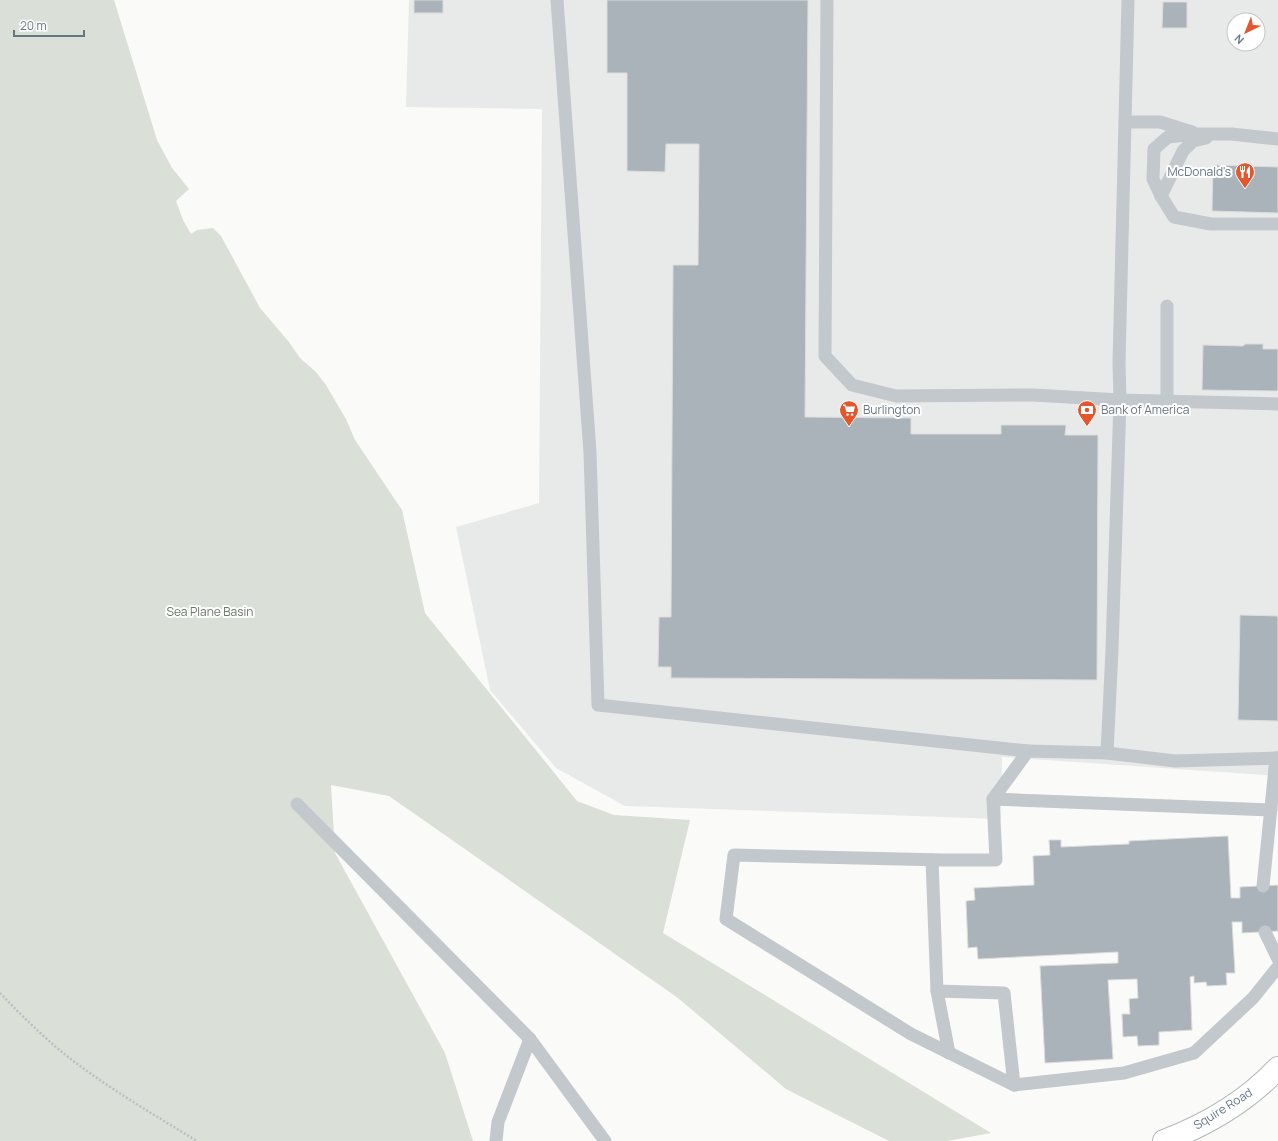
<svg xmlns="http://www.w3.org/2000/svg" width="1278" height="1141" font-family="Manrope,sans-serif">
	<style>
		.built { fill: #e8e9e9; fill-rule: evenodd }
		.green { fill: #dadfd7 }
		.building { fill: #aab3b9; stroke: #dcdcda }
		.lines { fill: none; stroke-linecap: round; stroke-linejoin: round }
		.trunk-casing { stroke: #b4b9bd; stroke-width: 24 }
		.path { stroke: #bbbfc2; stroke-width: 2.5; stroke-dasharray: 2 2; stroke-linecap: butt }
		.service { stroke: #c3c8cc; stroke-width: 13 }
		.trunk { stroke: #fff; stroke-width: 22 }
		.labels { text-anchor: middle; stroke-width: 4; stroke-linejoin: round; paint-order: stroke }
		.poi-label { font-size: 12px; fill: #657683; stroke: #fff; text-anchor: start }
		.park-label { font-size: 12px; fill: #687a64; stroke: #fff }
		.street-label { font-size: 12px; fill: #657683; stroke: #fff }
	</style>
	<rect width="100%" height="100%" fill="#fafaf8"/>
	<path class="built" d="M 409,0 L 1278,0 L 1278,776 L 1002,757 L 1001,819 L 625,806 L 556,768 L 490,690 L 456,527 L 539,503 L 542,109 L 406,107 ZM 1234,20 L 1258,20 L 1258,44 L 1234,44 Z"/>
	<polygon class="green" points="0,0 114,0 157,140 172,168 189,189 176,201 183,220 191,234 197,230 213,228 221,236 260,308 289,342 300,358 316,372 326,385 346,419 355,440 402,510 425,613 577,801 614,815 690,820 663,933 991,1133 947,1141 889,1141 786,1089 678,998 389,796 331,785 335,853 445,1053 473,1141 0,1141"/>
	<g class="building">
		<rect x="414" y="0" width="29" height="13"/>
		<polygon points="607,0 808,0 805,417 911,418 911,434 1001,434 1001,425 1066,425 1065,435 1098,435 1097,680 671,678 671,667 658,667 659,617 671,617 673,265 698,265 699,144 666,144 665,172 627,171 627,73 607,73"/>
		<polygon points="1163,2 1187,2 1187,28 1162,28"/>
		<polygon points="1213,165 1278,167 1278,213 1212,211"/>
		<polygon points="1245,344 1263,344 1263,349 1278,349 1278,391 1202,390 1203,345 1243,346"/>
		<polygon points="1240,615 1278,616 1278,721 1238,720"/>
		<polygon points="1228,836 1231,898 1240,898 1240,887 1278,885 1278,931 1242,933 1242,922 1232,922 1235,973 1226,973 1227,985 1207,986 1206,982 1194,983 1194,976 1190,977 1192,1030 1159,1032 1159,1045 1138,1046 1137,1036 1123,1037 1122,1014 1130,1014 1129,999 1138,998 1137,979 1108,980 1113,1059 1045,1063 1040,966 1118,963 1118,952 978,959 977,947 968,948 966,901 975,900 974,888 1034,885 1033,856 1050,855 1049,840 1061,840 1061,847 1129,844 1129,841"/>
	</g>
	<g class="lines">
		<defs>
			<path id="trunk" d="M 1164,1141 C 1206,1125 1247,1101 1278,1068"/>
		</defs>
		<use href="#trunk" class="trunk-casing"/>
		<path class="path" d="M 0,993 C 24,1018 49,1043 76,1063 C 115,1092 156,1116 197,1141"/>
		<g class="service">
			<polyline points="557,0 590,452 598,705 1028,751"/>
			<polyline points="827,0 825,356 852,385 896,396 1033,395 1120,400 1278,404"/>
			<polyline points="1128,0 1119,363 1120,400 1112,650 1107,753 1175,761 1278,758"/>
			<polyline points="1125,122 1160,122 1192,132"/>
			<polyline points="1278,139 1231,134 1197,134 1168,137 1154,149 1153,179 1161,196 1174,217 1211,224 1278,224"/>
			<polyline points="1161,196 1183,151 1193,141 1206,138"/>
			<polyline points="1167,306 1167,401"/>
			<polyline points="1107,753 1028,751 993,799 996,860 943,860 734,855 726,919 911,1034 1014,1085 1124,1073 1194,1053 1253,998 1278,967"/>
			<polyline points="993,799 1271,810"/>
			<polyline points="297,804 530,1039 605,1141"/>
			<polyline points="932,860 937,991 949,1053"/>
			<polyline points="1263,886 1276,758"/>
			<polyline points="1265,932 1278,959"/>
			<polyline points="937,991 1004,993 1014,1085"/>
			<polyline points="496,1141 498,1122 530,1039"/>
		</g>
		<use href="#trunk" class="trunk"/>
	</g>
	<defs>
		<symbol id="restaurant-pin" viewBox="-11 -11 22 30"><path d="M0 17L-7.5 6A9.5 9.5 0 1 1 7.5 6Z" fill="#e4572e" stroke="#fff"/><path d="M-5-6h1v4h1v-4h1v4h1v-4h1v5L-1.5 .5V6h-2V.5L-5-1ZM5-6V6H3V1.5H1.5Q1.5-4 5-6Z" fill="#fff"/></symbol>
		<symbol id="supermarket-pin" viewBox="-11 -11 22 30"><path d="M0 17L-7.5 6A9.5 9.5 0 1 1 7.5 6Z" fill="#e4572e" stroke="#fff"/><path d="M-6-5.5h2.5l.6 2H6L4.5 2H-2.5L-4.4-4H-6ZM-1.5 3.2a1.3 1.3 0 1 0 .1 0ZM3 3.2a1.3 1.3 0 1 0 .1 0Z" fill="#fff"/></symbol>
		<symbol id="bank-pin" viewBox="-11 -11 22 30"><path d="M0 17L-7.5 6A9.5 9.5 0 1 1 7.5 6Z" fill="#e4572e" stroke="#fff"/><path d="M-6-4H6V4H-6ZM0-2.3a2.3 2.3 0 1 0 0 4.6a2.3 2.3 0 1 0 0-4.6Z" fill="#fff"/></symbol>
	</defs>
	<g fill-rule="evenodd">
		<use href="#restaurant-pin" x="1234" y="161" width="22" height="30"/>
		<use href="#supermarket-pin" x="838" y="399" width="22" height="30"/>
		<use href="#bank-pin" x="1076" y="399" width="22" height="30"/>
	</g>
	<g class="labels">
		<g class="poi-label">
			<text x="1231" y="176" text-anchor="end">McDonald's</text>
			<text x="863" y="414">Burlington</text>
			<text x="1101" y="414">Bank of America</text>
		</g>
		<g class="park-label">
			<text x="210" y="616">Sea Plane Basin</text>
		</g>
		<g class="street-label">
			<text transform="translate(1223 1109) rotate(-32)" y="4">Squire Road</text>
		</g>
	</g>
	<g transform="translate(1246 32) rotate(223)"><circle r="19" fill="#ffffff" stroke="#c1c8cd"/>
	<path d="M0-3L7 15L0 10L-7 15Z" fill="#e4572e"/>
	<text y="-6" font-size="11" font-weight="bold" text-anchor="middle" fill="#657683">N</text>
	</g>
	<path d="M14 30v6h70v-6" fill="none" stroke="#657683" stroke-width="2"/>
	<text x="20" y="30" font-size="12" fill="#657683" stroke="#ffffff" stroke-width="3" paint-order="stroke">20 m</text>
</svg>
